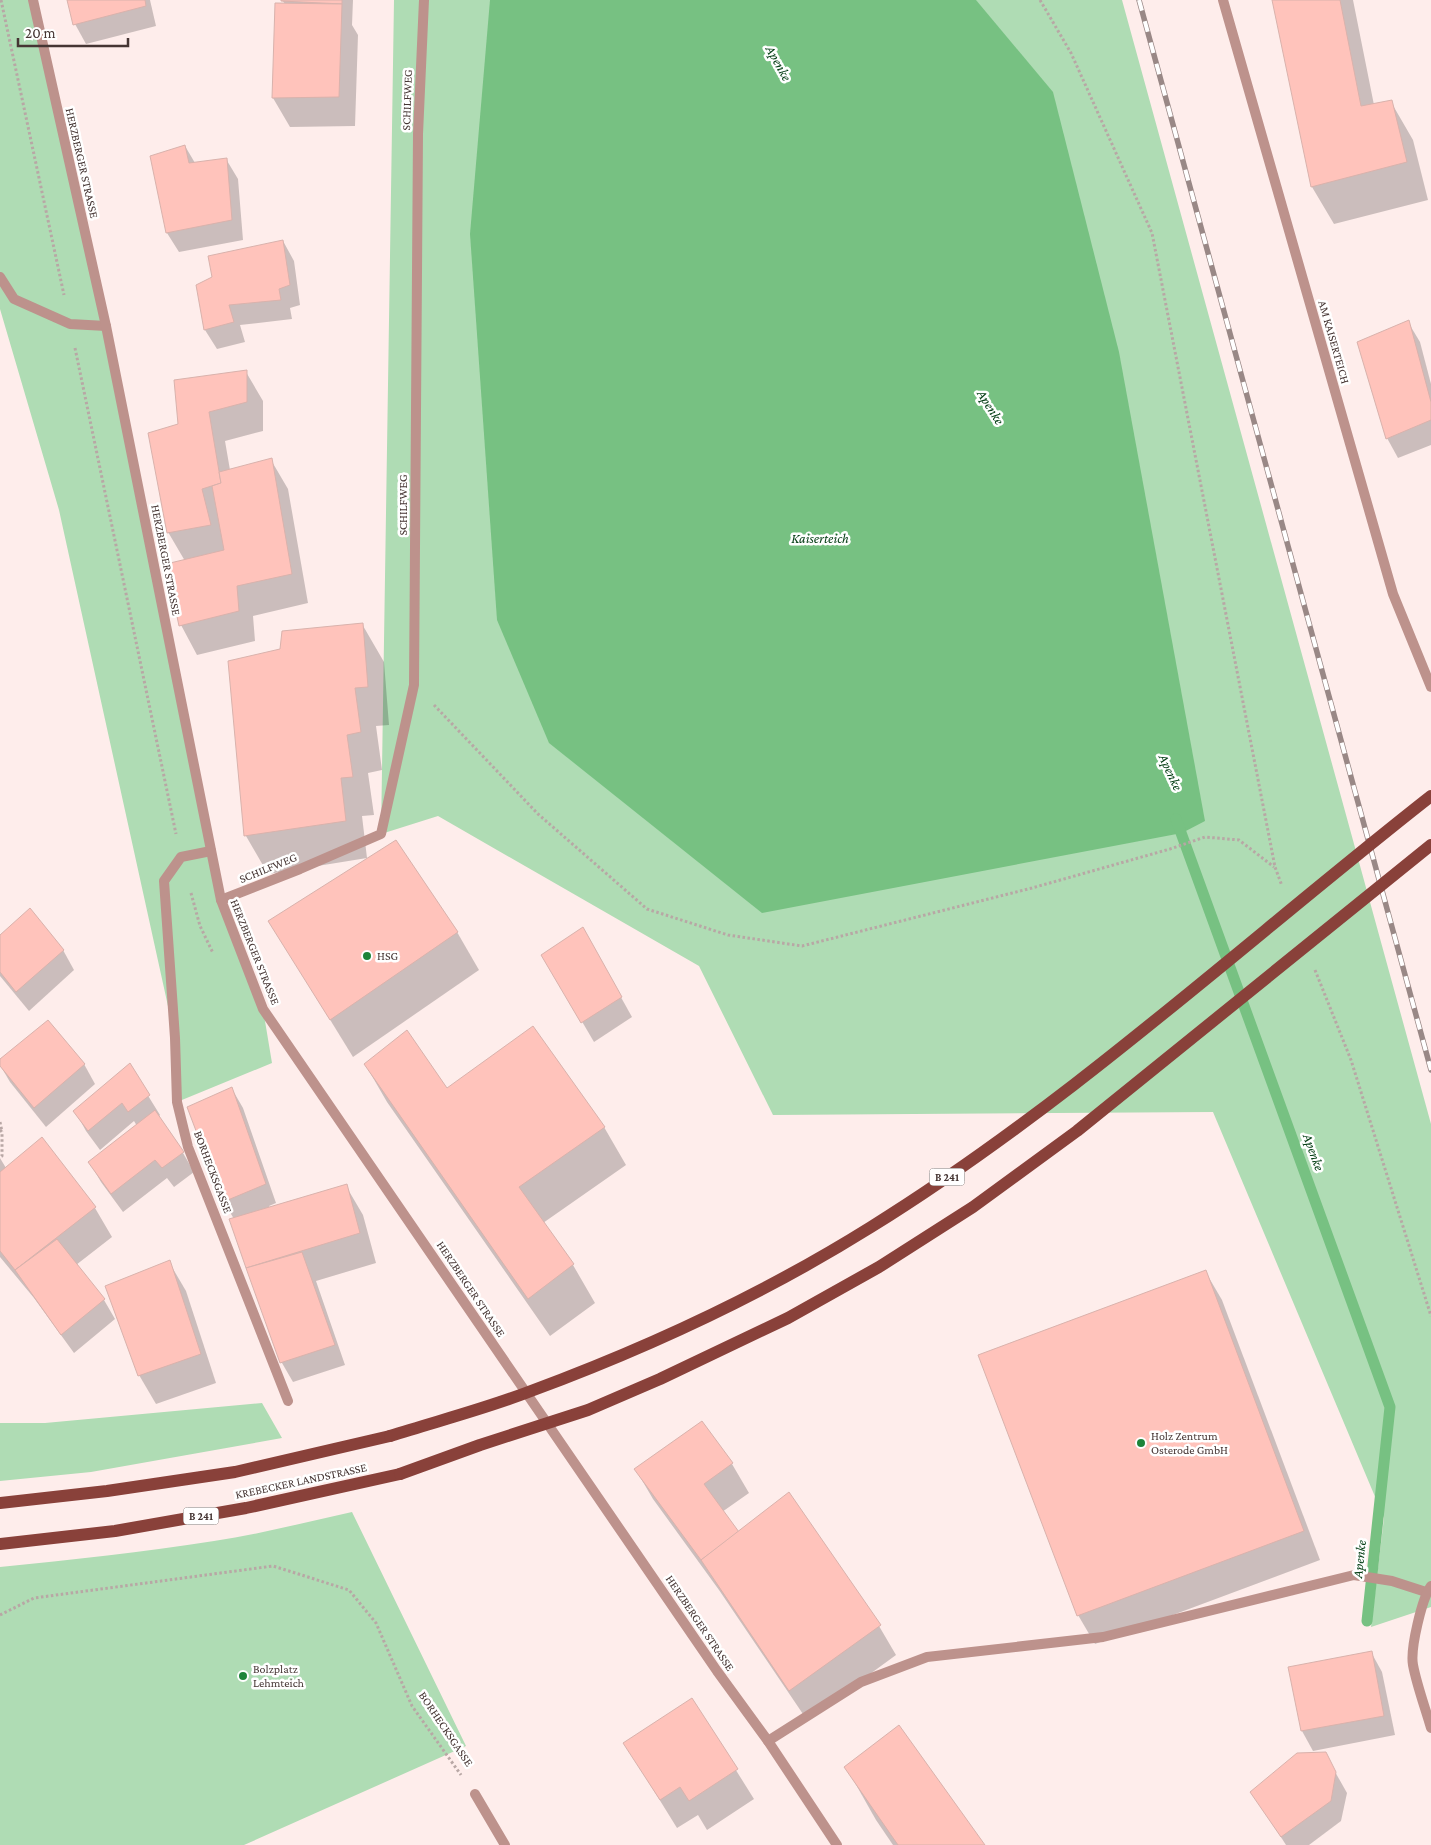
<svg xmlns="http://www.w3.org/2000/svg" width="1431" height="1845" font-family="'Crimson Pro',serif">
	<style>
		.green { fill: #afdcb4 }
		.water { fill: #77c182 }
		.shadow { fill: #0003 }
		.lines { fill: none; stroke-linecap: round; stroke-linejoin: round }
		.stream { stroke: #77c182; stroke-width: 11 }
		.building { fill: #ffc3bb; stroke: #d9b2ac }
		.path { stroke: #b8a7a5; stroke-width: 3; stroke-dasharray: 2.5 2.5; stroke-linecap: butt }
		.service { stroke: #bd928c; stroke-width: 10 }
		.minor { stroke: #bd928c; stroke-width: 10 }
		.tertiary { stroke: #bd928c; stroke-width: 10 }
		.primary { stroke: #89413a; stroke-width: 12 }
		.rail-casing { stroke: #998886; stroke-width: 5.5 }
		.rail { stroke: #fff; stroke-width: 4; stroke-dasharray: 11; stroke-linecap: butt }
		.primary-bridge { stroke: #89413a; stroke-width: 12 }
		.poi-dot { fill: #1d8439; stroke: #fff; stroke-width: 2 }
		.labels { text-anchor: middle; stroke-width: 5; stroke-linejoin: round; paint-order: stroke }
		.shield { fill: #fff; stroke: #7d7270; stroke-width: 1 }
		.shield-label { font-size: 11px; font-weight: bold; fill: #453533 }
		.street-label { font-size: 12px; fill: #453533; stroke: #fff }
		.poi-label { font-size: 12px; fill: #453533; stroke: #fff; text-anchor: start }
		.water-label { font-size: 14px; font-style: italic; fill: #074017; stroke: #fff }
	</style>
	<rect width="100%" height="100%" fill="#feedeb"/>
	<g class="green">
		<polygon points="0,0 33,0 106,326 221,900 263,1009 272,1063 177,1102 175,1038 59,510 0,309"/>
		<polygon points="394,0 1122,0 1431,1124 1431,1607 1371,1627 1384,1518 1213,1112 773,1115 699,966 438,816 381,834"/>
		<polygon points="262,1403 282,1438 91,1472 0,1481 0,1423 45,1423"/>
		<path d="M 352,1512 L 466,1746 L 244,1845 L 0,1845 L 0,1567 C 72,1560 143,1552 214,1541 C 261,1534 306,1522 352,1512 Z"/>
	</g>
	<polygon class="water" points="490,0 976,0 1053,92 1119,352 1205,821 1182,833 762,913 549,743 497,620 470,234"/>
	<g class="shadow">
		<polygon points="69,0 150,0 156,26 86,44 75,24"/>
		<polygon points="282,0 353,0 352,25 358,35 355,126 290,127 273,98 285,4"/>
		<polygon points="1273,0 1353,0 1374,105 1391,102 1413,140 1428,200 1334,224 1312,187"/>
		<polygon points="185,146 195,163 226,159 238,179 243,240 179,252 167,233"/>
		<polygon points="283,241 294,261 300,305 290,308 292,319 240,325 245,342 217,349 205,330 197,286"/>
		<polygon points="1408,322 1420,342 1431,384 1431,445 1398,458 1387,438"/>
		<polygon points="246,372 263,401 263,431 225,441 230,470 271,460 288,489 308,603 253,616 255,641 197,655 181,625 185,561 168,532 179,425"/>
		<polygon points="362,624 384,662 389,725 376,726 382,770 368,773 374,815 362,816 367,858 268,874 246,836 281,650"/>
		<polygon points="270,922 457,932 479,970 353,1057"/>
		<polygon points="0,936 63,950 74,970 29,1011 0,976"/>
		<polygon points="594,949 632,1017 594,1042 543,955"/>
		<polygon points="0,1061 84,1064 95,1084 46,1127 10,1082 0,1065"/>
		<polygon points="365,1064 447,1090 604,1127 626,1165 543,1223 573,1265 595,1303 550,1336 387,1102"/>
		<polygon points="129,1065 160,1115 158,1117 183,1153 194,1172 174,1187 167,1178 123,1212 101,1182 90,1163 137,1126 134,1121 100,1150 86,1131 75,1111"/>
		<polygon points="232,1089 243,1108 276,1203 269,1206 270,1208 346,1186 363,1215 376,1263 316,1281 345,1365 293,1382 282,1363 247,1267 234,1219 224,1202 189,1108"/>
		<polygon points="42,1139 95,1208 112,1237 76,1265 104,1300 115,1319 74,1353 34,1298 0,1257 0,1158 6,1168"/>
		<polygon points="169,1262 186,1291 216,1383 156,1404 139,1375"/>
		<polygon points="1205,1271 1222,1300 1320,1560 1095,1644 1078,1615"/>
		<polygon points="732,1464 749,1493 722,1512 739,1534 879,1626 896,1655 807,1720 719,1590 653,1499 636,1470"/>
		<polygon points="1371,1652 1382,1672 1395,1735 1313,1751 1302,1731 1290,1668"/>
		<polygon points="692,1700 754,1799 707,1830 698,1815 677,1828 625,1744"/>
		<polygon points="1325,1754 1347,1793 1341,1821 1309,1845 1286,1845 1252,1792"/>
		<polygon points="846,1767 983,1845 893,1845 876,1820"/>
	</g>
	<g class="lines">
		<polyline class="stream" points="1176,819 1390,1407 1367,1621"/>
	</g>
	<g class="building">
		<polygon points="67,0 145,0 146,6 73,25"/>
		<polygon points="281,0 342,0 342,4 281,1"/>
		<polygon points="1272,0 1340,0 1361,106 1392,100 1407,162 1311,187"/>
		<polygon points="275,3 342,4 339,97 272,98"/>
		<polygon points="185,145 189,163 227,158 232,220 166,233 150,156"/>
		<polygon points="283,240 290,285 279,289 281,300 229,305 234,322 204,330 196,285 212,277 208,256"/>
		<polygon points="1409,320 1431,402 1431,420 1386,439 1357,342"/>
		<polygon points="247,370 247,402 209,412 221,483 202,489 211,525 167,533 148,433 178,424 174,380"/>
		<polygon points="272,458 292,574 237,586 239,611 179,626 166,564 224,550 212,486 221,483 219,472"/>
		<polygon points="363,623 368,687 355,688 361,732 347,735 353,777 341,778 346,821 244,836 228,661 280,649 282,631"/>
		<polygon points="396,840 458,932 330,1020 268,921"/>
		<polygon points="30,908 64,950 16,992 0,972 0,935"/>
		<polygon points="583,927 622,997 581,1023 541,955"/>
		<polygon points="48,1020 85,1064 34,1108 0,1066 0,1059"/>
		<polygon points="533,1026 605,1127 519,1187 574,1264 528,1299 364,1064 407,1030 447,1088"/>
		<polygon points="130,1063 150,1095 128,1112 122,1103 88,1131 73,1111"/>
		<polygon points="232,1087 266,1184 223,1202 187,1107"/>
		<polygon points="155,1110 184,1152 162,1168 155,1160 111,1194 88,1162"/>
		<polygon points="42,1137 96,1207 15,1270 0,1251 0,1172"/>
		<polygon points="347,1184 360,1233 246,1268 229,1219"/>
		<polygon points="57,1239 105,1299 61,1335 15,1270"/>
		<polygon points="302,1252 335,1345 280,1363 246,1268"/>
		<polygon points="170,1260 201,1354 138,1376 105,1286"/>
		<polygon points="1206,1270 1304,1531 1077,1616 978,1355"/>
		<polygon points="702,1421 733,1463 704,1484 739,1532 701,1560 634,1469"/>
		<polygon points="789,1492 881,1625 789,1691 701,1560"/>
		<polygon points="1372,1651 1384,1716 1301,1731 1288,1667"/>
		<polygon points="692,1698 738,1769 689,1801 680,1787 660,1800 623,1743"/>
		<polygon points="899,1725 985,1845 898,1845 844,1767"/>
		<polygon points="1326,1752 1336,1772 1331,1801 1281,1837 1250,1792 1297,1753"/>
	</g>
	<g class="lines">
		<g class="path">
			<polyline points="1,0 64,295"/>
			<polyline points="1040,0 1071,53 1152,233 1275,867 1282,886"/>
			<polyline points="75,348 176,834"/>
			<polyline points="434,705 538,814 647,909 728,935 802,946 1032,888 1170,849 1205,837 1239,840 1274,867"/>
			<polyline points="191,893 200,926 213,953"/>
			<polyline points="1315,970 1351,1060 1431,1316"/>
			<polyline points="0,1122 2,1132"/>
			<polyline points="0,1130 2,1132 2,1156 0,1157"/>
			<polyline points="0,1615 34,1598 273,1566 349,1590 376,1623 412,1706 461,1775"/>
		</g>
		<g class="service">
			<polyline points="0,277 14,299 70,324 106,326"/>
			<polyline points="211,851 181,857 164,881 175,1038 177,1102 188,1147 288,1401"/>
			<polyline points="768,1741 861,1682 927,1657 1103,1637 1354,1575 1392,1581 1426,1592"/>
			<polyline points="475,1794 505,1845"/>
		</g>
		<g class="minor">
			<polyline points="1223,0 1393,594 1431,687"/>
			<polyline points="221,900 300,869 381,834 414,685 418,134 424,0"/>
			<path d="M 1431,1586 C 1422,1598 1410,1649 1413,1665 C 1417,1686 1425,1707 1431,1728"/>
		</g>
		<polyline class="tertiary" points="33,0 106,326 221,900 263,1009 717,1671 768,1741 837,1845"/>
		<g class="primary">
			<polyline points="0,1503 107,1491 235,1472 390,1436"/>
			<polyline points="0,1544 115,1531 246,1508 400,1474"/>
		</g>
		<defs>
			<polyline id="rail" points="1139,0 1431,1070"/>
		</defs>
		<use href="#rail" class="rail-casing"/>
		<use href="#rail" class="rail"/>
		<g class="primary-bridge">
			<path d="M 390,1436 C 437,1421 485,1409 531,1391 C 647,1348 767,1292 871,1227 C 1072,1102 1246,941 1431,796"/>
			<polyline points="400,1474 480,1445 588,1410 660,1379 788,1318 879,1267 973,1207 1077,1131 1431,845"/>
		</g>
	</g>
	<g class="poi-dot">
		<circle cx="367" cy="956" r="5"/>
		<circle cx="1141" cy="1443" r="5"/>
		<circle cx="243" cy="1676" r="5"/>
	</g>
	<g class="labels">
		<g class="shield">
			<rect x="929.5" y="1168.5" width="35" height="17" rx="4"/>
			<rect x="183.5" y="1507.5" width="35" height="17" rx="4"/>
		</g>
		<g class="shield-label">
			<text x="947" y="1181">B 241</text>
			<text x="201" y="1520">B 241</text>
		</g>
		<g class="street-label">
			<text transform="translate(407 100) rotate(-88)" y="4">SCHILFWEG</text>
			<text transform="translate(82 163) rotate(77)" y="4">HERZBERGER STRASSE</text>
			<text transform="translate(1334 342) rotate(74)" y="4">AM KAISERTEICH</text>
			<text transform="translate(403 505) rotate(-90)" y="4">SCHILFWEG</text>
			<text transform="translate(166 560) rotate(79)" y="4">HERZBERGER STRASSE</text>
			<text transform="translate(268 868) rotate(-22)" y="4">SCHILFWEG</text>
			<text transform="translate(255 952) rotate(68)" y="4">HERZBERGER STRASSE</text>
			<text transform="translate(213 1172) rotate(69)" y="4">BORHECKSGASSE</text>
			<text transform="translate(471 1289) rotate(56)" y="4">HERZBERGER STRASSE</text>
			<text transform="translate(301 1481) rotate(-12)" y="4">KREBECKER LANDSTRASSE</text>
			<text transform="translate(700 1623) rotate(56)" y="4">HERZBERGER STRASSE</text>
			<text transform="translate(446 1729) rotate(56)" y="4">BORHECKSGASSE</text>
		</g>
		<g class="poi-label">
			<text x="377" y="960">HSG</text>
			<text x="1151" y="1440">Holz Zentrum<tspan x="1151" dy="14">Osterode GmbH</tspan></text>
			<text x="253" y="1673">Bolzplatz<tspan x="253" dy="14">Lehmteich</tspan></text>
		</g>
		<g class="water-label">
			<text transform="translate(779 63) rotate(61)" y="5">Apenke</text>
			<text transform="translate(991 407) rotate(58)" y="5">Apenke</text>
			<text x="820" y="543">Kaiserteich</text>
			<text transform="translate(1171 772) rotate(65)" y="5">Apenke</text>
			<text transform="translate(1314 1152) rotate(70)" y="5">Apenke</text>
			<text transform="translate(1359 1559) rotate(-84)" y="5">Apenke</text>
		</g>
	</g>
	<path d="M18 38v8h110v-8" fill="none" stroke="#453533" stroke-width="2.5"/>
	<text x="25" y="38" font-size="15" fill="#453533" stroke="#ffffff" stroke-width="4" paint-order="stroke">20 m</text>
</svg>
